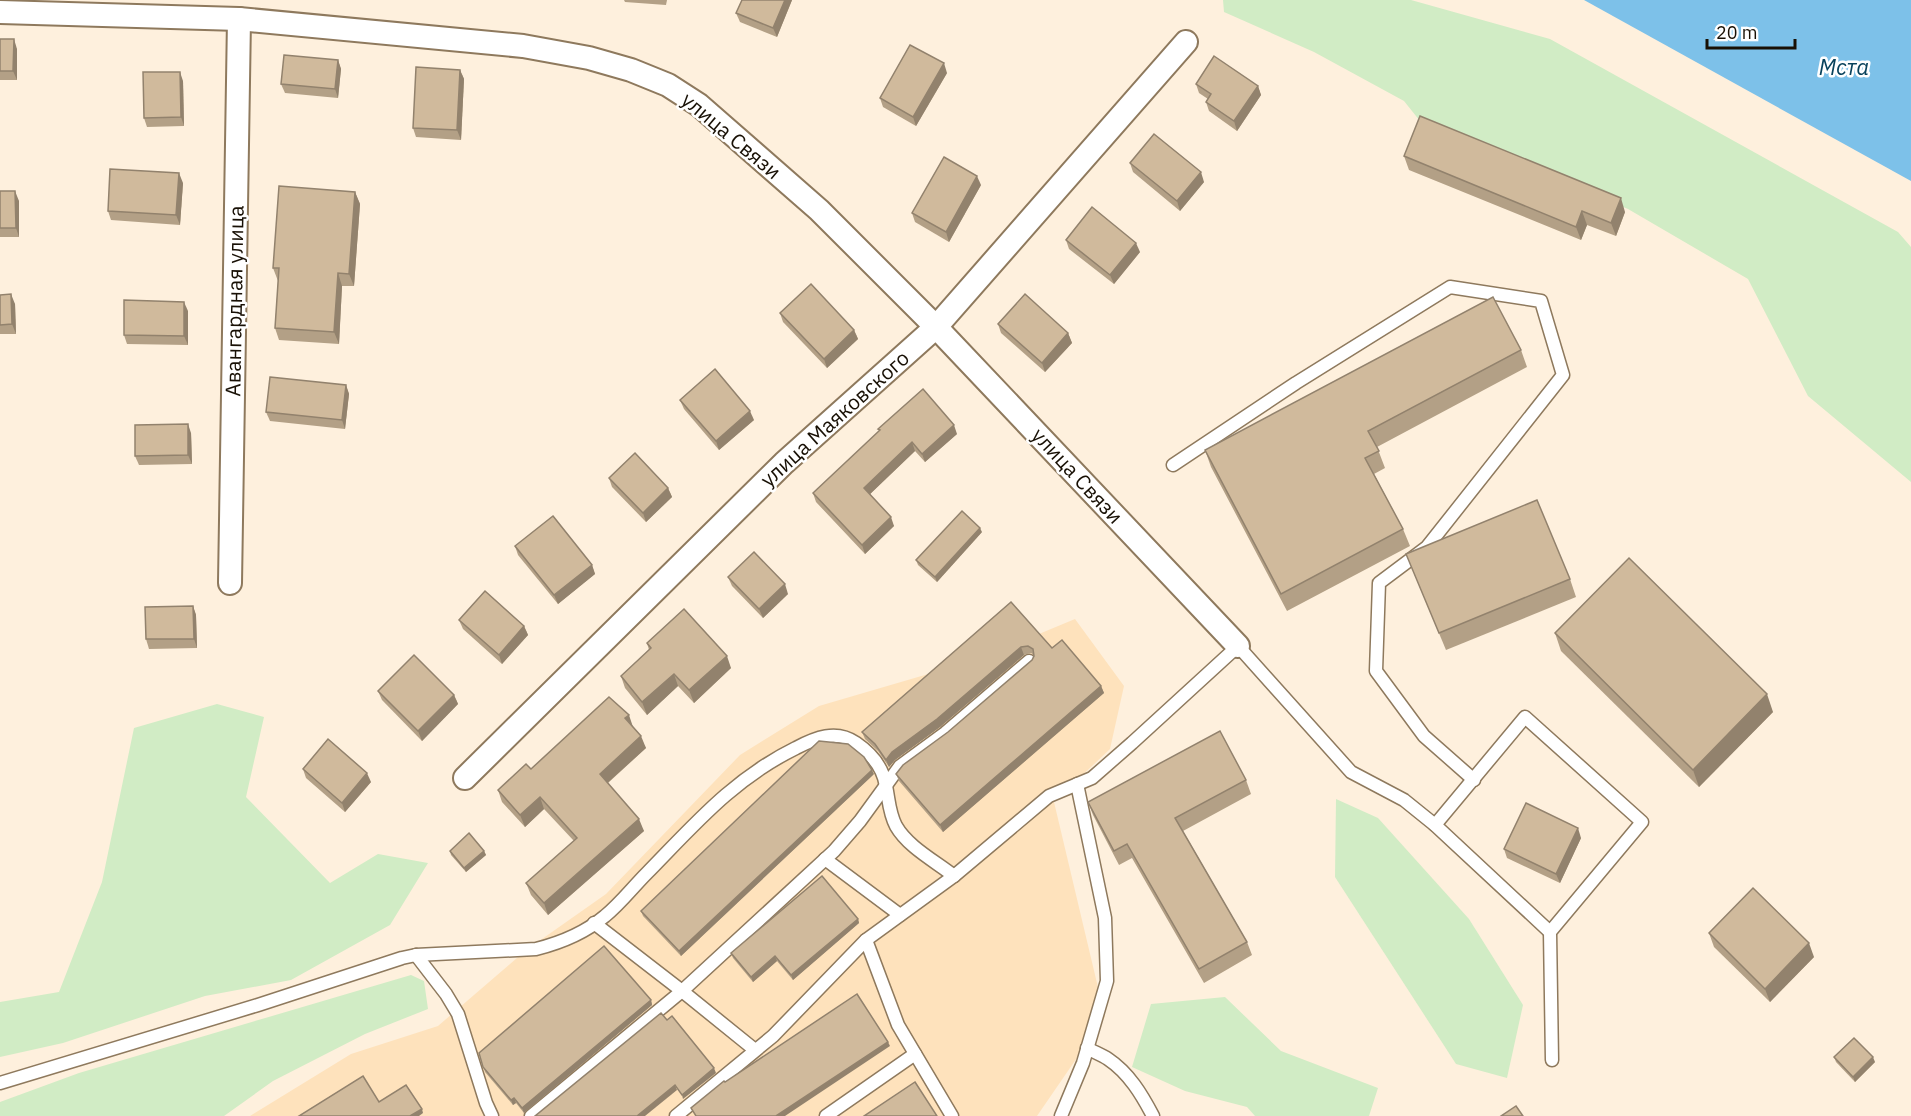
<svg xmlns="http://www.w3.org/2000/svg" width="1911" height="1116" font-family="'IBM Plex Sans',sans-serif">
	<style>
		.built { fill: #fee2bc }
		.green { fill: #d1ecc5 }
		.water { fill: #7dc1e9 }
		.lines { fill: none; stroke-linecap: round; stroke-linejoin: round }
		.lane-casing { stroke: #8e795d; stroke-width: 15 }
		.street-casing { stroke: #8e795d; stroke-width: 26 }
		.lane { stroke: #fff; stroke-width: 12 }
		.street { stroke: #fff; stroke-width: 22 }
		.wall { fill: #b3a086 }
		.shaded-wall { fill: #92826d }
		.building { fill: #d0ba9c; stroke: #92826d; stroke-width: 1.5 }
		.labels { text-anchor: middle; stroke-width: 5; stroke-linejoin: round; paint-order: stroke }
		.street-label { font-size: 21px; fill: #181005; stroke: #fff }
		.water-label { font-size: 22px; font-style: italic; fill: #08425c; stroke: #fff }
	</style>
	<rect width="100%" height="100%" fill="#fef0dd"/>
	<polygon class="built" points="1075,619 1124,686 1110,749 1054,802 1105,1017 1037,1116 250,1116 351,1054 438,1026 525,951 606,894 740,755 819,706 976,660"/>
	<g class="green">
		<polygon points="1223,0 1411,0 1550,39 1898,232 1911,247 1911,482 1808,396 1748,279 1628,209 1420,121 1404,101 1314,52 1224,12"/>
		<polygon points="217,704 264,717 246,797 330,883 378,854 428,863 390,925 291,980 205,996 63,1043 0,1057 0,1002 59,992 102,882 134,728"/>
		<polygon points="1336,799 1378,818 1469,919 1523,1005 1507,1078 1456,1064 1335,877"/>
		<polygon points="411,975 424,981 428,1009 365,1034 273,1081 224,1116 0,1116 0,1102 79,1073"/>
		<polygon points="1225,997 1281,1051 1378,1088 1369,1116 1255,1116 1247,1107 1185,1091 1132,1067 1151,1004"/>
	</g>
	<polygon class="water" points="1584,0 1911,0 1911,181"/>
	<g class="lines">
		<defs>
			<g id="lane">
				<polyline points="1173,465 1296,383 1450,287 1541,301 1563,375 1427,547 1379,583 1376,671 1424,736 1474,780"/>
				<polyline points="1435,825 1525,717 1642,822 1550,932 1552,1060"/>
				<polyline points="825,859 900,915"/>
				<polyline points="594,923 682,991 755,1050"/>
				<polyline points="866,940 898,1025 952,1116"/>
				<polyline points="416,955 446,994 458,1014 486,1103 492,1116"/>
				<path d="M 1087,1048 C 1094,1052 1102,1055 1108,1059 C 1129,1073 1142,1095 1153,1116"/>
				<path d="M 0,1083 L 258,1005 L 402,958 L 416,955 L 536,949 C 560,943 586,932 605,916 C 620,904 633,887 647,873 C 695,824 733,779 796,748 C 815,738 836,729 856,743 C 872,754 883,767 886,786 C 889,800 889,813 896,826 C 908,847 935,861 954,876"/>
				<polyline points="531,1116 682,991 834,851 860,821 900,766 945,733 1029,661"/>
				<polyline points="676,1116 773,1036 866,940 954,876 1049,796 1092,778 1132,743 1238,646 1351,772 1404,800 1435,825 1550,932"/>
				<polyline points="826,1116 915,1054"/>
				<polyline points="1061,1116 1083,1063 1107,981 1105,918 1077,784"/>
			</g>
			<g id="street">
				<polyline points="0,12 239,19 523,46 589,58 631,70 668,85 699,105 819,210 936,327 1238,646"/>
				<polyline points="230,583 239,19"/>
				<polyline points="465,778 784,463 936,327 1186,42"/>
			</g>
		</defs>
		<use href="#lane" class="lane-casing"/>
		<use href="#street" class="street-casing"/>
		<use href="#lane" class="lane"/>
		<use href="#street" class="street"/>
	</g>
	<g class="wall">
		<polygon points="624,0 667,0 666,5 625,2"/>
		<polygon points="742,0 792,0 777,37 740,22 736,13"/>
		<polygon points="0,39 17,49 17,80 0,80"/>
		<polygon points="338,60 341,69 338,98 285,93 281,84"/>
		<polygon points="460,70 464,79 461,140 416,137 413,128"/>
		<polygon points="947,73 916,126 883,107 880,98"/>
		<polygon points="183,81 184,126 147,127 144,118"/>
		<polygon points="1196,84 1258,86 1261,95 1237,131 1209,111 1206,102 1208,99 1199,93"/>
		<polygon points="1404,156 1625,212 1616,236 1587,225 1581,240 1409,170"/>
		<polygon points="1130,163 1204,182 1180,211 1133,172"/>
		<polygon points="183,183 180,225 111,220 108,211"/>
		<polygon points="981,185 949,242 915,222 912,213"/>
		<polygon points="0,191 19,201 19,237 0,237"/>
		<polygon points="355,192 360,204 354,286 342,286 339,344 279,340 275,328 278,281 273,268"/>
		<polygon points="1066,240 1140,252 1114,284 1069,249"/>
		<polygon points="0,295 15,304 16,334 0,334"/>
		<polygon points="188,311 188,345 127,344 124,335"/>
		<polygon points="780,313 854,330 858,339 827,368 783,322"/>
		<polygon points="998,324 1068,333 1072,343 1045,372 1001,333"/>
		<polygon points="1521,350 1527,367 1377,447 1385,468 1374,474 1403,529 1410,546 1287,611 1211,467 1205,450"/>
		<polygon points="346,385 349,394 345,429 270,421 266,412"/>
		<polygon points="680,400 754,420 719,450 684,409"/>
		<polygon points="878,429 957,434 925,462 915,451 870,494 894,526 865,554 816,502 813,493 879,431"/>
		<polygon points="191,433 192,464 139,465 135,456"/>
		<polygon points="609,478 668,488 672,497 646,522 612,487"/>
		<polygon points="982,532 937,582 918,565 916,560"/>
		<polygon points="515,546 592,565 595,574 558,604 518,555"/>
		<polygon points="1406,554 1570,579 1576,597 1446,650"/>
		<polygon points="728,577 788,594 763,618 732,586"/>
		<polygon points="1011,602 1052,648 1101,686 1104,693 943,832 899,781 896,774 948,732 1032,660 1034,655 1031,653 1024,655 940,727 895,760 889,767 878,751 865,739 862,732"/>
		<polygon points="193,606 196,615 197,648 149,649 146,639"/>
		<polygon points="459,620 524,626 528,635 502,664 463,629"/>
		<polygon points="1555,633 1773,712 1699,787 1561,651"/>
		<polygon points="647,643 731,668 694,703 678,686 647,715 625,688 621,676 649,650"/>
		<polygon points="378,691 454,695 458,704 422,741 382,700"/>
		<polygon points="633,727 646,748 608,783 644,831 548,915 531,895 526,883 574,841 544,809 525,827 502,802 498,790 531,769"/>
		<polygon points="303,769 371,782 345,812 306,778"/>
		<polygon points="874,774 681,956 643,916 641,911"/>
		<polygon points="1246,780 1251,794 1183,831 1247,942 1252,955 1204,983 1132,858 1119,865 1093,815 1088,802"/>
		<polygon points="1581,838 1560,883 1507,858 1504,849"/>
		<polygon points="450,851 484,851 486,855 466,872 451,855"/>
		<polygon points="858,919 859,923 793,980 777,961 753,982 733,958 731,953"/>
		<polygon points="1709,933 1814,957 1770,1002 1714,947"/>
		<polygon points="651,1000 652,1005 524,1113 516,1103 513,1105 485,1072 479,1053"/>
		<polygon points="1834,1057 1875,1062 1855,1082 1836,1062"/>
	</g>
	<g class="shaded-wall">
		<polygon points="785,0 792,0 777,37 773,28"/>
		<polygon points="14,39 17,49 17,80 13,71"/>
		<polygon points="338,60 341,69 338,98 335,89"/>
		<polygon points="944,63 947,73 916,126 913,117"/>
		<polygon points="460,70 464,79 461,140 457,130"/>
		<polygon points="180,72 183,81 184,126 181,117"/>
		<polygon points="1258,86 1261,95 1237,131 1234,121"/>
		<polygon points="1201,172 1204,182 1180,211 1177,201"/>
		<polygon points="179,173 183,183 180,225 176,215"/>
		<polygon points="977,176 981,185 949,242 946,232"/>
		<polygon points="15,191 19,201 19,237 16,228"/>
		<polygon points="355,192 360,204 354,286 349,274"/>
		<polygon points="1621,198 1625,212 1616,236 1611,223"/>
		<polygon points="1582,211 1587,225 1581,240 1576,227"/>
		<polygon points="1136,243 1140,252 1114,284 1110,275"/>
		<polygon points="338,273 342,286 339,344 334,332"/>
		<polygon points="11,294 15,304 16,334 12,324"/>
		<polygon points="184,302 188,311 188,345 184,336"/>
		<polygon points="854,330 858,339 827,368 824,359"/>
		<polygon points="1068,333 1072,343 1045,372 1042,363"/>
		<polygon points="346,385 349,394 345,429 342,420"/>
		<polygon points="750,411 754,420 719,450 716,441"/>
		<polygon points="188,424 191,433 192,464 188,455"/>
		<polygon points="954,425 957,434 925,462 922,454"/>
		<polygon points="912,442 915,451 867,497 864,488"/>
		<polygon points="668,488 672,497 646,522 643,513"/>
		<polygon points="891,517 894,526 865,554 862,545"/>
		<polygon points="980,528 982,532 937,582 935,577"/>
		<polygon points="592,565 595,574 558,604 554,595"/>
		<polygon points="785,584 788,594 763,618 759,609"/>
		<polygon points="193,606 196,615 197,648 194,639"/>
		<polygon points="524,626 528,635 502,664 499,655"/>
		<polygon points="1021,647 1024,655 940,727 895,760 889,767 886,760 892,752"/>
		<polygon points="727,656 731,668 694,703 689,690"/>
		<polygon points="674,674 678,686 647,715 642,702"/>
		<polygon points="1101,686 1104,693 943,832 940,825"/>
		<polygon points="1767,694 1773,712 1699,787 1693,770"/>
		<polygon points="454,695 458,704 422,741 418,731"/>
		<polygon points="629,715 633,727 625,718"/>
		<polygon points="641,736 646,748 604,786 600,774"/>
		<polygon points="872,770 874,774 681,956 679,951"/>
		<polygon points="367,773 371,782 345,812 342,803"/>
		<polygon points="540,797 544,809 525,827 520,815"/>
		<polygon points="639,819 644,831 548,915 544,903"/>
		<polygon points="1578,828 1581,838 1560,883 1556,874"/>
		<polygon points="484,851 486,855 466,872 464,868"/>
		<polygon points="858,919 859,923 793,980 791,975"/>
		<polygon points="1809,943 1814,957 1770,1002 1765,989"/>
		<polygon points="775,956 777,961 753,982 751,977"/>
		<polygon points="651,1000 652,1005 524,1113 522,1108"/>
		<polygon points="888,1042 890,1046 785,1116 776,1116"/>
		<polygon points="1873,1057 1875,1062 1855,1082 1853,1077"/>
		<polygon points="714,1068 716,1073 683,1099 682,1095"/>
		<polygon points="675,1085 677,1090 645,1116 637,1116"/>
		<polygon points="514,1098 516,1103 513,1105 511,1100"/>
		<polygon points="422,1109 423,1113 419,1116 410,1116"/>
	</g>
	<g class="building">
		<polygon points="742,0 785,0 773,28 736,13"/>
		<polygon points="0,39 14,39 13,71 0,71"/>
		<polygon points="910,45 944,63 913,117 880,98"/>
		<polygon points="284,55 338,60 335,89 281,84"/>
		<polygon points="1214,56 1258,86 1234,121 1206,102 1211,94 1196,84"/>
		<polygon points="416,67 460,70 457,130 413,128"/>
		<polygon points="143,72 180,72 181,117 144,118"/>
		<polygon points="1420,116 1621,198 1611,223 1582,211 1576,227 1404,156"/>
		<polygon points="1154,134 1201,172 1177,201 1130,163"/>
		<polygon points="944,157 977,176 946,232 912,213"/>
		<polygon points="110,169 179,173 176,215 108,211"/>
		<polygon points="279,186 355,192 349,274 338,273 334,332 275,328 279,268 273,268"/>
		<polygon points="0,191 15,191 16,228 0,228"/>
		<polygon points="1092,207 1136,243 1110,275 1066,240"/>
		<polygon points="811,284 854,330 824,359 780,313"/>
		<polygon points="11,294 12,324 0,325 0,295"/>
		<polygon points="1025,294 1068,333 1042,363 998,324"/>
		<polygon points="1493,297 1521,350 1368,431 1379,451 1365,458 1403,529 1281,594 1205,450"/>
		<polygon points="124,300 184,302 184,336 124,335"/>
		<polygon points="715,369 750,411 716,441 680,400"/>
		<polygon points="270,377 346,385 342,420 266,412"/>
		<polygon points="923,389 954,425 922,454 912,442 864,488 891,517 862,545 813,493 880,430 878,429"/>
		<polygon points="188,424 188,455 135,456 135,425"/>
		<polygon points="635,453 668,488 643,513 609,478"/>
		<polygon points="1537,500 1570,579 1439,633 1406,554"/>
		<polygon points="962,511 980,528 935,577 916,560"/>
		<polygon points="553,516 592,565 554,595 515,546"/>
		<polygon points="754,552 785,584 759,609 728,577"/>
		<polygon points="1629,558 1767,694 1693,770 1555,633"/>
		<polygon points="485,591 524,626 499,655 459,620"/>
		<polygon points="1011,602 1052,648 1062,640 1101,686 940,825 896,774 903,765 948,732 1032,660 1034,656 1033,649 1028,646 1021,647 937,719 892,752 886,760 875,744 862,732"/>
		<polygon points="193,606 194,639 146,639 145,607"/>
		<polygon points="684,609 727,656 689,690 674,674 642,702 621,676 651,648 647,643"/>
		<polygon points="414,655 454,695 418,731 378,691"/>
		<polygon points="609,697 629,715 625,718 641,736 600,774 639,819 544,903 526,883 577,838 540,797 520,815 498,790 526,764 531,769"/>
		<polygon points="1220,731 1246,780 1175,818 1247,942 1199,969 1127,844 1114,851 1088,802"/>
		<polygon points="328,739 367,773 342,803 303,769"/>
		<polygon points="819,741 848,744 864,757 872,770 679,951 641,911"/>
		<polygon points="1526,803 1578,828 1556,874 1504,849"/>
		<polygon points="469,833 484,851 464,868 450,851"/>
		<polygon points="822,876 858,919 791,975 775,956 751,977 731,953"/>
		<polygon points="1753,888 1809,943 1765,989 1709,933"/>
		<polygon points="604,946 651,1000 522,1108 514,1098 511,1100 483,1067 479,1053"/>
		<polygon points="857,994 888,1042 776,1116 696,1116 691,1108 724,1081 725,1082"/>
		<polygon points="661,1013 667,1020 672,1016 714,1068 682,1095 675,1085 637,1116 535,1116"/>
		<polygon points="1854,1038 1873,1057 1853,1077 1834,1057"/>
		<polygon points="363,1076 379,1102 406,1085 422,1109 410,1116 299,1116"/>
		<polygon points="915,1082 937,1116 864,1116"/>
		<polygon points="1516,1106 1523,1116 1501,1116"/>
	</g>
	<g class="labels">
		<g class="street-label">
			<text transform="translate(731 136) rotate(40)" y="7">улица Связи</text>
			<text transform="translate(235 301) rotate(-89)" y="7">Авангардная улица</text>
			<text transform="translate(835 419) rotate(-42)" y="7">улица Маяковского</text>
			<text transform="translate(1077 476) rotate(47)" y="7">улица Связи</text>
		</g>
		<g class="water-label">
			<text x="1844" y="75">Мста</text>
		</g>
	</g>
	<path d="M1707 39v9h88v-9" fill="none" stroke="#181005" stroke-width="3"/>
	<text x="1716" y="39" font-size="18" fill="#181005" stroke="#ffffff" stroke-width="4.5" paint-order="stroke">20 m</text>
</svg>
